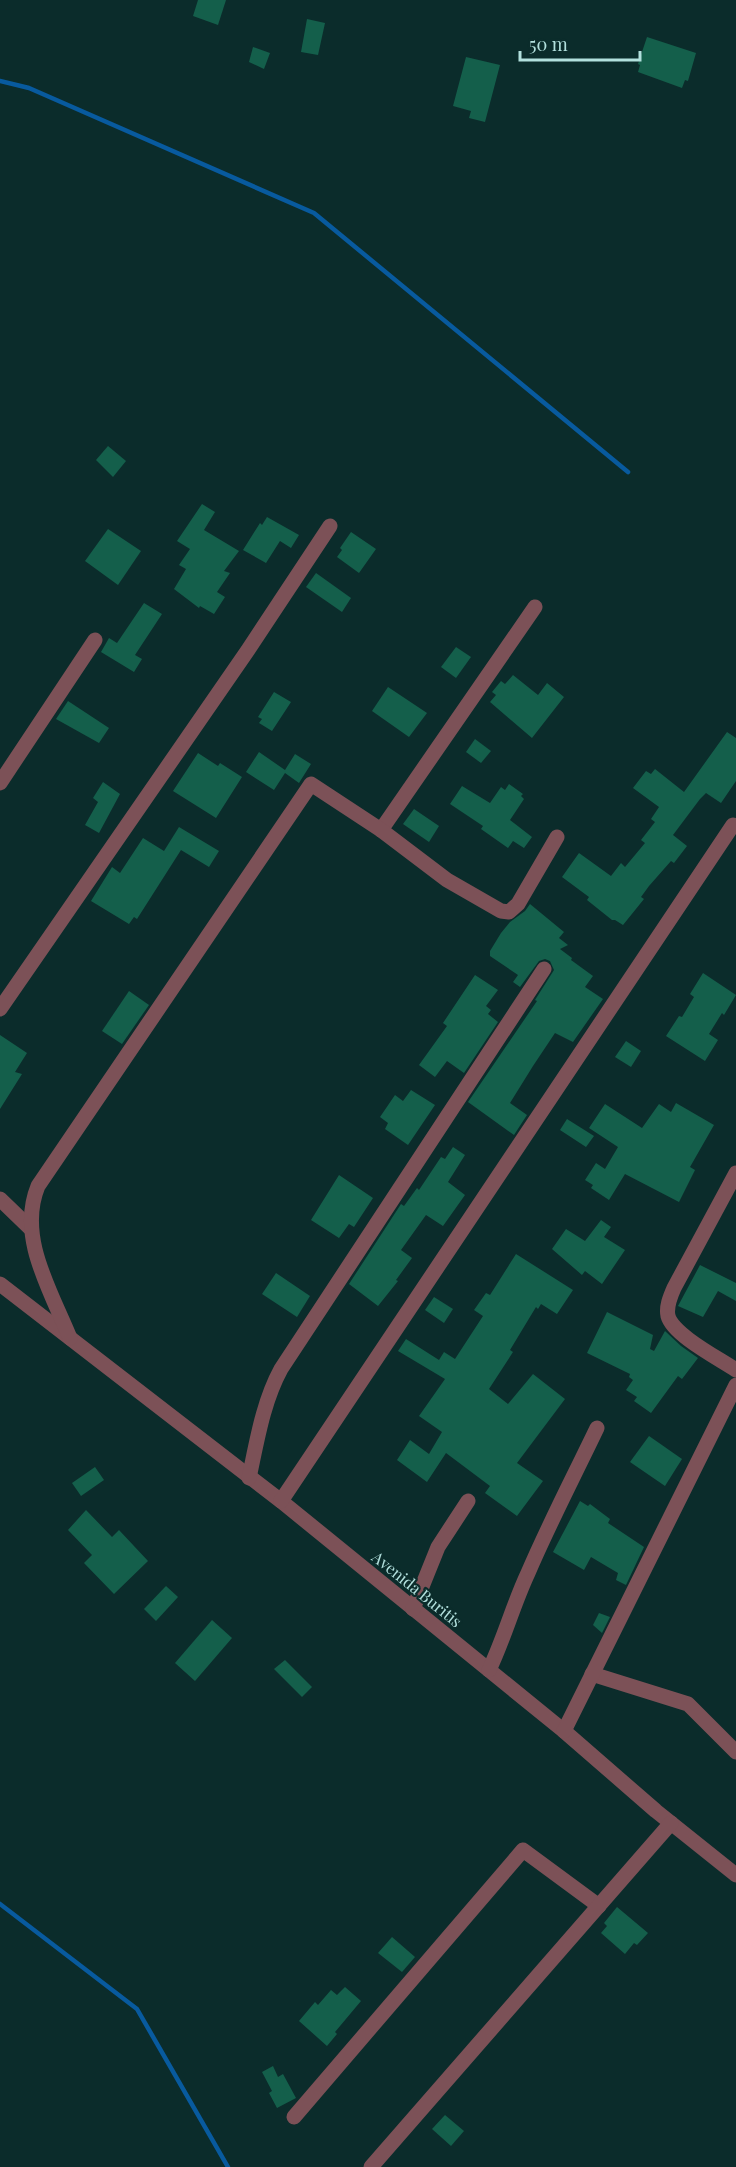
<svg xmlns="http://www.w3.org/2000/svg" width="736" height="2167" font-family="'Playfair Display',serif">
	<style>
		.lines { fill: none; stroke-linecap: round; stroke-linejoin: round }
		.stream { stroke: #085a9e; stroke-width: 4.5 }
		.building { fill: #145f4b }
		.minor { stroke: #7c5157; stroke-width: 15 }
		.labels { text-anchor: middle; stroke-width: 4.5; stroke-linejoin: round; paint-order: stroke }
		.street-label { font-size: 16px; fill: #b2e0dd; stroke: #0b2c2b }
	</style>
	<rect width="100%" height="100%" fill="#0b2c2b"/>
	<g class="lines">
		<g class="stream">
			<polyline points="0,81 29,88 314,213 628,472"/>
			<polyline points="0,1904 137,2009 228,2167"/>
		</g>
	</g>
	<g class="building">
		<polygon points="198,0 226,0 218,25 193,16"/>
		<polygon points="307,19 325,23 318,55 301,52"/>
		<polygon points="647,37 696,53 688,81 685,80 682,88 638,72 640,65 638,64"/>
		<polygon points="253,47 270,53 264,69 249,62"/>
		<polygon points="466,57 500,65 485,122 469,118 471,111 453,106"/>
		<polygon points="108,446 126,461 113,477 96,460"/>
		<polygon points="202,504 215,512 204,530 239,551 224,571 230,573 217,592 225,597 214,614 200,606 199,608 174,589 186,569 179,565 190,549 177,541"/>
		<polygon points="267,517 299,535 291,548 280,541 266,563 243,550 260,523 262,525"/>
		<polygon points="108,529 141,551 118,585 85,561"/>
		<polygon points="351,532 376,549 359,573 337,557 342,550 340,548"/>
		<polygon points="316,573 351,598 342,612 306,587"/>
		<polygon points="144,603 162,614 135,655 142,659 134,672 101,652 109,638 117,643"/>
		<polygon points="456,647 471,657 456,678 441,667"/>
		<polygon points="513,675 538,695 547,683 564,697 532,738 490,702 496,695 492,692 501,681 505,684"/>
		<polygon points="388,687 427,713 409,737 372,711"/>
		<polygon points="274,692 291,702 272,731 259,723 262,719 258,717"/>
		<polygon points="68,701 109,728 99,743 56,719"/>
		<polygon points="727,732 736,738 736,781 721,803 706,793 700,799 673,835 687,846 674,863 671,861 649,886 641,897 644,899 623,925 615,920 612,920 587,900 589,897 562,877 579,853 611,876 621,863 625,867 645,843 641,840 655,822 651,819 659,807 633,788 646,771 651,774 655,769 684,792"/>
		<polygon points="475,739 491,751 481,763 466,752"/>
		<polygon points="259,752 285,770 295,754 311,764 299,783 285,773 274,790 246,772"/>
		<polygon points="198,753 218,766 220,763 242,777 216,818 173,791"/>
		<polygon points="103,782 120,794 99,833 85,825 98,802 93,798"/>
		<polygon points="509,784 523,794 521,796 524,799 510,820 532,837 524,848 513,841 508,848 481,829 483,826 450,804 462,786 490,803 501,787 505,790"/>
		<polygon points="414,809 439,826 429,842 403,824"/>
		<polygon points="179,827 219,851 209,867 181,850 137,919 134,917 129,924 91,901 112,867 120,873 143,838 164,851"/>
		<polygon points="530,904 564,932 559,938 568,945 560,949 572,958 571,960 593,976 585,987 603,999 573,1042 555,1033 533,1066 510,1103 527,1115 514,1135 468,1102 537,1001 535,1000 554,970 550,961 545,959 539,961 520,987 513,982 518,975 490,956 490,951 501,933 510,922 525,911"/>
		<polygon points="703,973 736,995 724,1015 722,1013 709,1034 718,1040 705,1061 666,1036 679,1016 682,1017 694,997 690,994"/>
		<polygon points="475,975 498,990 486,1006 491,1010 488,1014 498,1022 464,1073 447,1061 435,1077 419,1065 447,1026 443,1023"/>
		<polygon points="129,991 149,1005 122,1044 102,1031"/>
		<polygon points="0,1035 27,1053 15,1072 22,1074 0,1109"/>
		<polygon points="626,1041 641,1051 631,1067 615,1057"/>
		<polygon points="411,1090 435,1105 408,1145 385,1129 388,1123 380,1117 395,1095 403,1101"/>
		<polygon points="676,1103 714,1125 690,1167 695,1170 679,1202 625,1174 609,1200 591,1188 593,1185 585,1180 596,1163 605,1169 618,1147 589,1128 605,1104 642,1128 659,1104 671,1112"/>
		<polygon points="567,1119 594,1136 586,1147 560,1130"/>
		<polygon points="453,1147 465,1155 448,1182 465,1195 443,1226 426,1215 401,1250 412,1258 396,1280 398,1281 378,1306 349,1284 401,1204 404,1206 417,1188 419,1190 441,1157 445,1159"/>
		<polygon points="339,1175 373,1198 354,1227 349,1224 339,1238 311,1220"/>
		<polygon points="601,1220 611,1227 604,1237 625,1250 602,1284 585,1271 582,1275 552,1249 566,1229 585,1241"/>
		<polygon points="516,1254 573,1290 557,1314 541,1304 538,1309 536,1307 510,1350 513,1352 489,1389 508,1404 533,1374 565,1399 517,1463 543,1481 517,1516 485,1493 490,1486 446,1453 427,1482 397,1460 410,1440 429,1454 442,1432 419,1416 445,1379 398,1351 406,1339 439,1360 444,1352 455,1359 483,1316 474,1310 486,1293 490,1295"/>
		<polygon points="700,1265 736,1283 736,1301 718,1291 703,1317 678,1306"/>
		<polygon points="276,1273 310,1296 297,1317 262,1294"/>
		<polygon points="434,1297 453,1309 444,1323 425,1310"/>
		<polygon points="607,1312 653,1335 650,1349 654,1351 665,1331 681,1346 698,1358 682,1379 678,1376 651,1413 634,1401 637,1397 626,1390 633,1380 629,1377 630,1374 587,1353"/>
		<polygon points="649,1436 682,1459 665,1486 630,1462"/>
		<polygon points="95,1467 104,1480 81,1496 72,1483"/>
		<polygon points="580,1501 588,1506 590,1504 610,1519 608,1523 644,1547 626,1585 616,1580 618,1573 591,1557 584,1570 553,1552"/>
		<polygon points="86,1510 112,1537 119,1530 148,1561 114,1594 84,1563 92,1555 68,1530"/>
		<polygon points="166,1586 178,1597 156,1621 144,1609"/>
		<polygon points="599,1613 610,1617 602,1633 593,1625"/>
		<polygon points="212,1620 232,1638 195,1681 175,1663"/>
		<polygon points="285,1660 312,1687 302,1697 274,1669"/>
		<polygon points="617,1907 648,1933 637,1945 634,1943 625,1954 601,1933 607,1926 604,1923"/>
		<polygon points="392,1937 415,1957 402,1972 378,1953"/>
		<polygon points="345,1987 361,2001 335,2032 337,2034 327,2046 299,2021 315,2002 318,2005 331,1990 337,1995"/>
		<polygon points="273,2066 278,2077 283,2074 296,2098 277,2108 269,2093 272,2091 262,2072"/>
		<polygon points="445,2115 464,2131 451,2146 432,2129"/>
	</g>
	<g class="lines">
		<g class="minor">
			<polyline points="0,783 95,640"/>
			<polyline points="381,830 535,607"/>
			<polyline points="0,1009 248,650 330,526"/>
			<path d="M 736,1173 L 674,1288 C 670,1297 666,1307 668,1316 C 673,1335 720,1359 736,1370"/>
			<polyline points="0,1199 30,1228"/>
			<polyline points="0,1284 281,1501 564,1731 656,1811 736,1875"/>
			<path d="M 70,1338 C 51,1291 17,1237 38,1186 L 311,784 L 381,830 L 447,880 L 501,911 L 509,912 L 518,904 L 557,837"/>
			<path d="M 249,1478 C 257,1441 263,1402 281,1369 L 544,969"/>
			<polyline points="281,1501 733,825"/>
			<polyline points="413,1609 438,1547 468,1501"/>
			<path d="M 489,1670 C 504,1639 513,1605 528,1573 C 549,1524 574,1476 597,1428"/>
			<polyline points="592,1674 688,1704 736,1752"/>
			<polyline points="564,1731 736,1385"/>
			<polyline points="294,2117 523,1850 599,1906"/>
			<polyline points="371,2167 671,1823"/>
		</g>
	</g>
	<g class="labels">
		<g class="street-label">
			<text transform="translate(417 1589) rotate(39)" y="6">Avenida Buritis</text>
		</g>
	</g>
	<path d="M520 51v9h120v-9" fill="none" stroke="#b2e0dd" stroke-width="3"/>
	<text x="529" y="51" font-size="18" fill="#b2e0dd" stroke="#0b2c2b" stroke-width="4.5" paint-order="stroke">50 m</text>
</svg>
